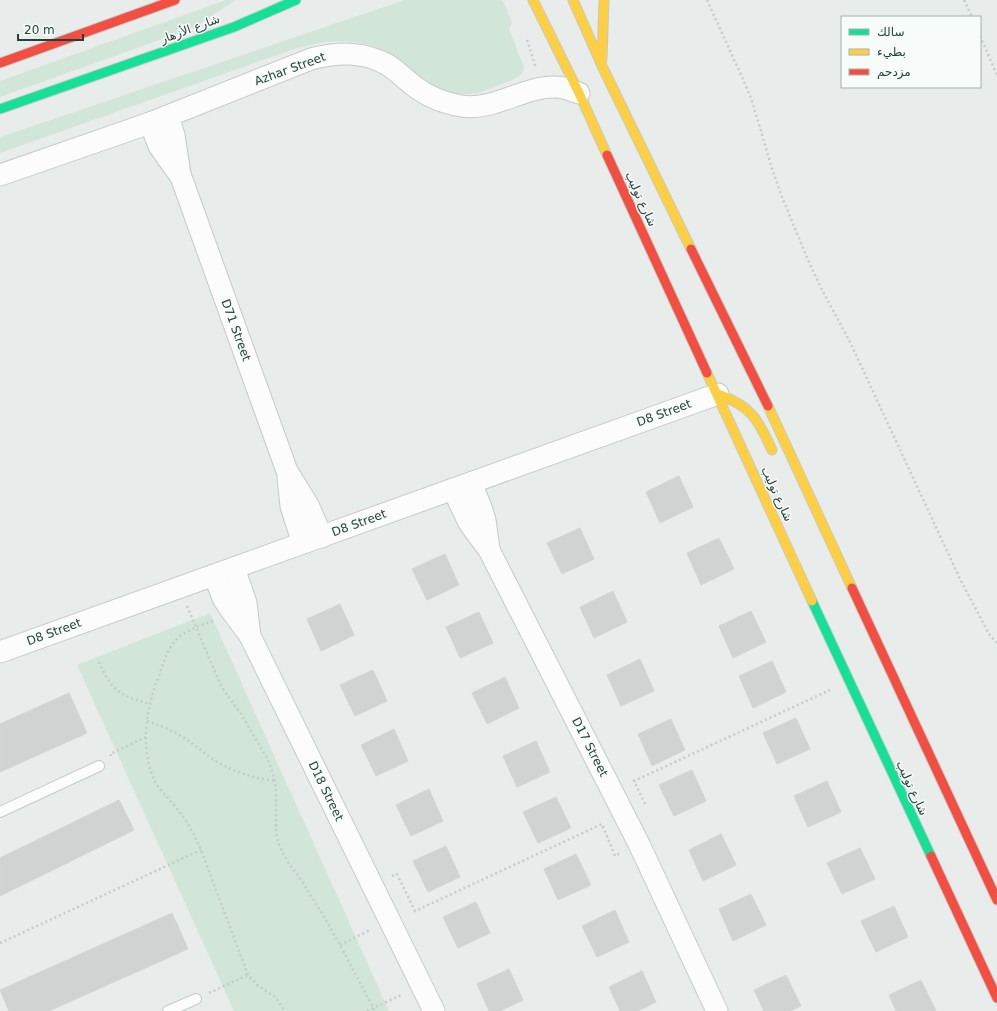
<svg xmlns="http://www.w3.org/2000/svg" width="997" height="1011" font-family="'DejaVu Sans','Noto Sans Arabic',sans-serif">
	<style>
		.green { fill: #d1e6d8 }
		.building { fill: #cfd4d2; stroke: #d1d6d4 }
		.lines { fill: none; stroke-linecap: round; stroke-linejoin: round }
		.lane-casing { stroke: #c5cac8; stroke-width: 12 }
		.street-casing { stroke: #c5cac8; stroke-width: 23 }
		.fast-casing { stroke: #c3cbc8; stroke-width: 11 }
		.slow-casing { stroke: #c3cbc8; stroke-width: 11 }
		.jam-casing { stroke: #c3cbc8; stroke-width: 11 }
		.path { stroke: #c3ccca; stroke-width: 2.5; stroke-dasharray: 2 3; stroke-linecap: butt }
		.lane { stroke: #fcfcfc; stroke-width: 10 }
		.street { stroke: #fcfcfc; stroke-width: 21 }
		.fast { stroke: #16e098; stroke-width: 9 }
		.slow { stroke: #ffcf43; stroke-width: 9 }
		.jam { stroke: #f24e42; stroke-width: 9 }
		.labels { text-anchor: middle; stroke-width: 3; stroke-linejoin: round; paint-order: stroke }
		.street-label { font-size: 12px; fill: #24423a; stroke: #f7fbf9 }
	</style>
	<rect width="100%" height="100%" fill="#e8edeb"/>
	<g class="green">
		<polygon points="226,0 236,0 193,28 0,97 0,81"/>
		<path d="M 405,0 L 502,0 L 504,3 L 512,23 L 509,29 L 524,67 C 522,79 512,80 501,84 C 493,87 478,94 469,94 C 428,97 408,58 373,46 C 359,42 341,40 327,42 C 317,43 307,46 297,48 L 0,153 L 0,137 Z"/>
		<polygon points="210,613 389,1011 234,1011 77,665"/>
	</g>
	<g class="building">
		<polygon points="679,476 693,507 660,523 646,492"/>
		<polygon points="580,528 594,559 562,574 547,543"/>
		<polygon points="719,538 734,569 701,585 687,553"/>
		<polygon points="445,554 459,585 427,600 412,569"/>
		<polygon points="613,591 627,622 594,638 580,607"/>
		<polygon points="340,604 354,635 321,651 307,619"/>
		<polygon points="751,611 766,642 733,658 719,626"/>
		<polygon points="479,612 493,643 460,658 446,627"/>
		<polygon points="640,659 654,691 621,706 607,675"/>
		<polygon points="772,661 786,692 753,708 739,676"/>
		<polygon points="373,670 387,701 355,716 340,685"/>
		<polygon points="505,677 519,708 487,724 472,693"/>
		<polygon points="69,693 87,733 0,772 0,724"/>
		<polygon points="796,718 810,749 777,764 763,733"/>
		<polygon points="671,719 685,750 652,766 638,734"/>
		<polygon points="394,729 408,761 376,776 361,745"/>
		<polygon points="536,741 550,772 517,787 503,756"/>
		<polygon points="692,770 706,801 674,816 659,785"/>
		<polygon points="827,781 841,812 808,827 794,796"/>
		<polygon points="429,789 443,821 411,836 396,805"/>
		<polygon points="556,797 571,828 538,843 523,812"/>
		<polygon points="119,800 134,830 0,896 0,858"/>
		<polygon points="721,834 736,865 703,881 689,850"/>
		<polygon points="446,846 460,877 428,892 413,861"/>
		<polygon points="860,848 875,879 842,894 827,863"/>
		<polygon points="576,854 591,885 558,900 544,869"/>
		<polygon points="751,894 766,925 733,941 719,909"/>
		<polygon points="476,902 490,933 458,948 443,917"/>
		<polygon points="894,906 908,937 876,952 861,921"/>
		<polygon points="615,910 629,942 597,957 582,926"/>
		<polygon points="172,913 188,949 49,1011 9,1011 0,990"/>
		<polygon points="509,969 523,1000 500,1011 489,1011 477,984"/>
		<polygon points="642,971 656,1002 638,1011 620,1011 609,987"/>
		<polygon points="786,975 801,1006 790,1011 764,1011 754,990"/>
		<polygon points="921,980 936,1011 896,1011 889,995"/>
	</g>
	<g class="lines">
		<defs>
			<g id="lane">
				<polyline points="0,812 99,766"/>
				<polyline points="168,1011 196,999"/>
			</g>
			<g id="street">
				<polyline points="168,116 174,135 180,174"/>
				<polyline points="150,123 159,146 181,177 287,471 308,505 322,537"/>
				<path d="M 0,175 L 150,123 L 311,59 C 338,52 363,51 388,65 C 397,71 405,79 414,86 C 428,97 444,103 461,106 C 495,111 523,86 556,87 C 564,87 572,91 579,93"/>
				<polyline points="288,478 291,506 295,519 303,543"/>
				<polyline points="471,483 481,507 485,520 489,549"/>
				<polyline points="453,489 468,521 474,530 489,550 639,844 717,1011"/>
				<polyline points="234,568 246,603 250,636"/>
				<polyline points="214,575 223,598 230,609 250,636 434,1011"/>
				<polyline points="0,652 303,543 718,394"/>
			</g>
			<g id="fast">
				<polyline points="0,109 234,27 296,0"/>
				<polyline points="812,601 931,856"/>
			</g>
			<g id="slow">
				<polyline points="533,0 579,93 607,155"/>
				<polyline points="573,0 602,66 691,249"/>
				<polyline points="602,59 604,0"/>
				<polyline points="707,373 812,601"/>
				<path d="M 718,394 C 751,406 758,419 772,450"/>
				<polyline points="768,406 852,588"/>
			</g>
			<g id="jam">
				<polyline points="0,63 175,0"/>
				<polyline points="607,155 707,373"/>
				<polyline points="691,249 768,406"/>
				<polyline points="852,588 997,900"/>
				<polyline points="931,856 997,998"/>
			</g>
		</defs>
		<use href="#lane" class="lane-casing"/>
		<use href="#street" class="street-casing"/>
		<use href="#fast" class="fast-casing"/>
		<use href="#slow" class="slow-casing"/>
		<use href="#jam" class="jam-casing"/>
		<g class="path">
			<polyline points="707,0 742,77 751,98 758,121 773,172 784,202 808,260 821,288 850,342 960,579 989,634 997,643"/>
			<polyline points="964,0 972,17"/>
			<polyline points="980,36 997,75"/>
			<polyline points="527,40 536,68"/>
			<polyline points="187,606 218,679 223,689 241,714 268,760 272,770 275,781 276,793 276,831 278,842 283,853 288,862 302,881 324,917 340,945 375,1011"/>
			<path d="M 213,621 C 200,626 185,630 176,640 C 167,650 164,661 160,673 C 156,683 152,694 150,705 C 144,728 144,755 153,777 C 158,790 170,799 178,810 C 188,822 195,836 201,850 L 248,975 L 256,984 L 275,997 L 285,1011"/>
			<path d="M 99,662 C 102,669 106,677 111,684 C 120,696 136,700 150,704"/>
			<path d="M 147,721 C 162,726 176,732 189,741 C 199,748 208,757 219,763 C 237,773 254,778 275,781"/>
			<polyline points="111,756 110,754 146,737"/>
			<polyline points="645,804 634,781 830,690"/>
			<polyline points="392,876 397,874 415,911 602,824 615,856 620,853"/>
			<polyline points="0,943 201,850"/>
			<polyline points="340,945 370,930"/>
			<polyline points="209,993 248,975"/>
			<polyline points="367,1011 401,995"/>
		</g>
		<use href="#lane" class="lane"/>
		<use href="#street" class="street"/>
		<use href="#fast" class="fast"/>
		<use href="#slow" class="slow"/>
		<use href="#jam" class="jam"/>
	</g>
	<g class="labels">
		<g class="street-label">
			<text transform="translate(190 29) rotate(-20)" y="4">شارع الأزهار</text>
			<text transform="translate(290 69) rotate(-20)" y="4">Azhar Street</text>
			<text transform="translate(641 199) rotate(65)" y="4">شارع توليب</text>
			<text transform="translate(236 330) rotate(70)" y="4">D71 Street</text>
			<text transform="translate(664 413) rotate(-20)" y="4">D8 Street</text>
			<text transform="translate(777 494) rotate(65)" y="4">شارع توليب</text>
			<text transform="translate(359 523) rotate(-20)" y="4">D8 Street</text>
			<text transform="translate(54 632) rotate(-20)" y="4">D8 Street</text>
			<text transform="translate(590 747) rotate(63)" y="4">D17 Street</text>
			<text transform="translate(912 788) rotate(65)" y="4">شارع توليب</text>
			<text transform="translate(326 791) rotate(64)" y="4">D18 Street</text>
		</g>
	</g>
	<rect x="841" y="16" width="140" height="72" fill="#f7fbf9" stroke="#a3b1ad"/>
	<rect x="849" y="29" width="20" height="6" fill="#16e098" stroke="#a3b1ad"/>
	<text x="877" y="36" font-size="12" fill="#24423a">سالك</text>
	<rect x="849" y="49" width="20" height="6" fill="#ffcf43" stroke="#a3b1ad"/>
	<text x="877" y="56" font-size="12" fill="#24423a">بطيء</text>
	<rect x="849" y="69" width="20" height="6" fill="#f24e42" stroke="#a3b1ad"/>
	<text x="877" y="76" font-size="12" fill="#24423a">مزدحم</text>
	<path d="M18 34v6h65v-6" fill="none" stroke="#24423a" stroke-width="2"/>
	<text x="24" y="34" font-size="12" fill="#24423a" stroke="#f7fbf9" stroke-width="3" paint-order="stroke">20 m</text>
</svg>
